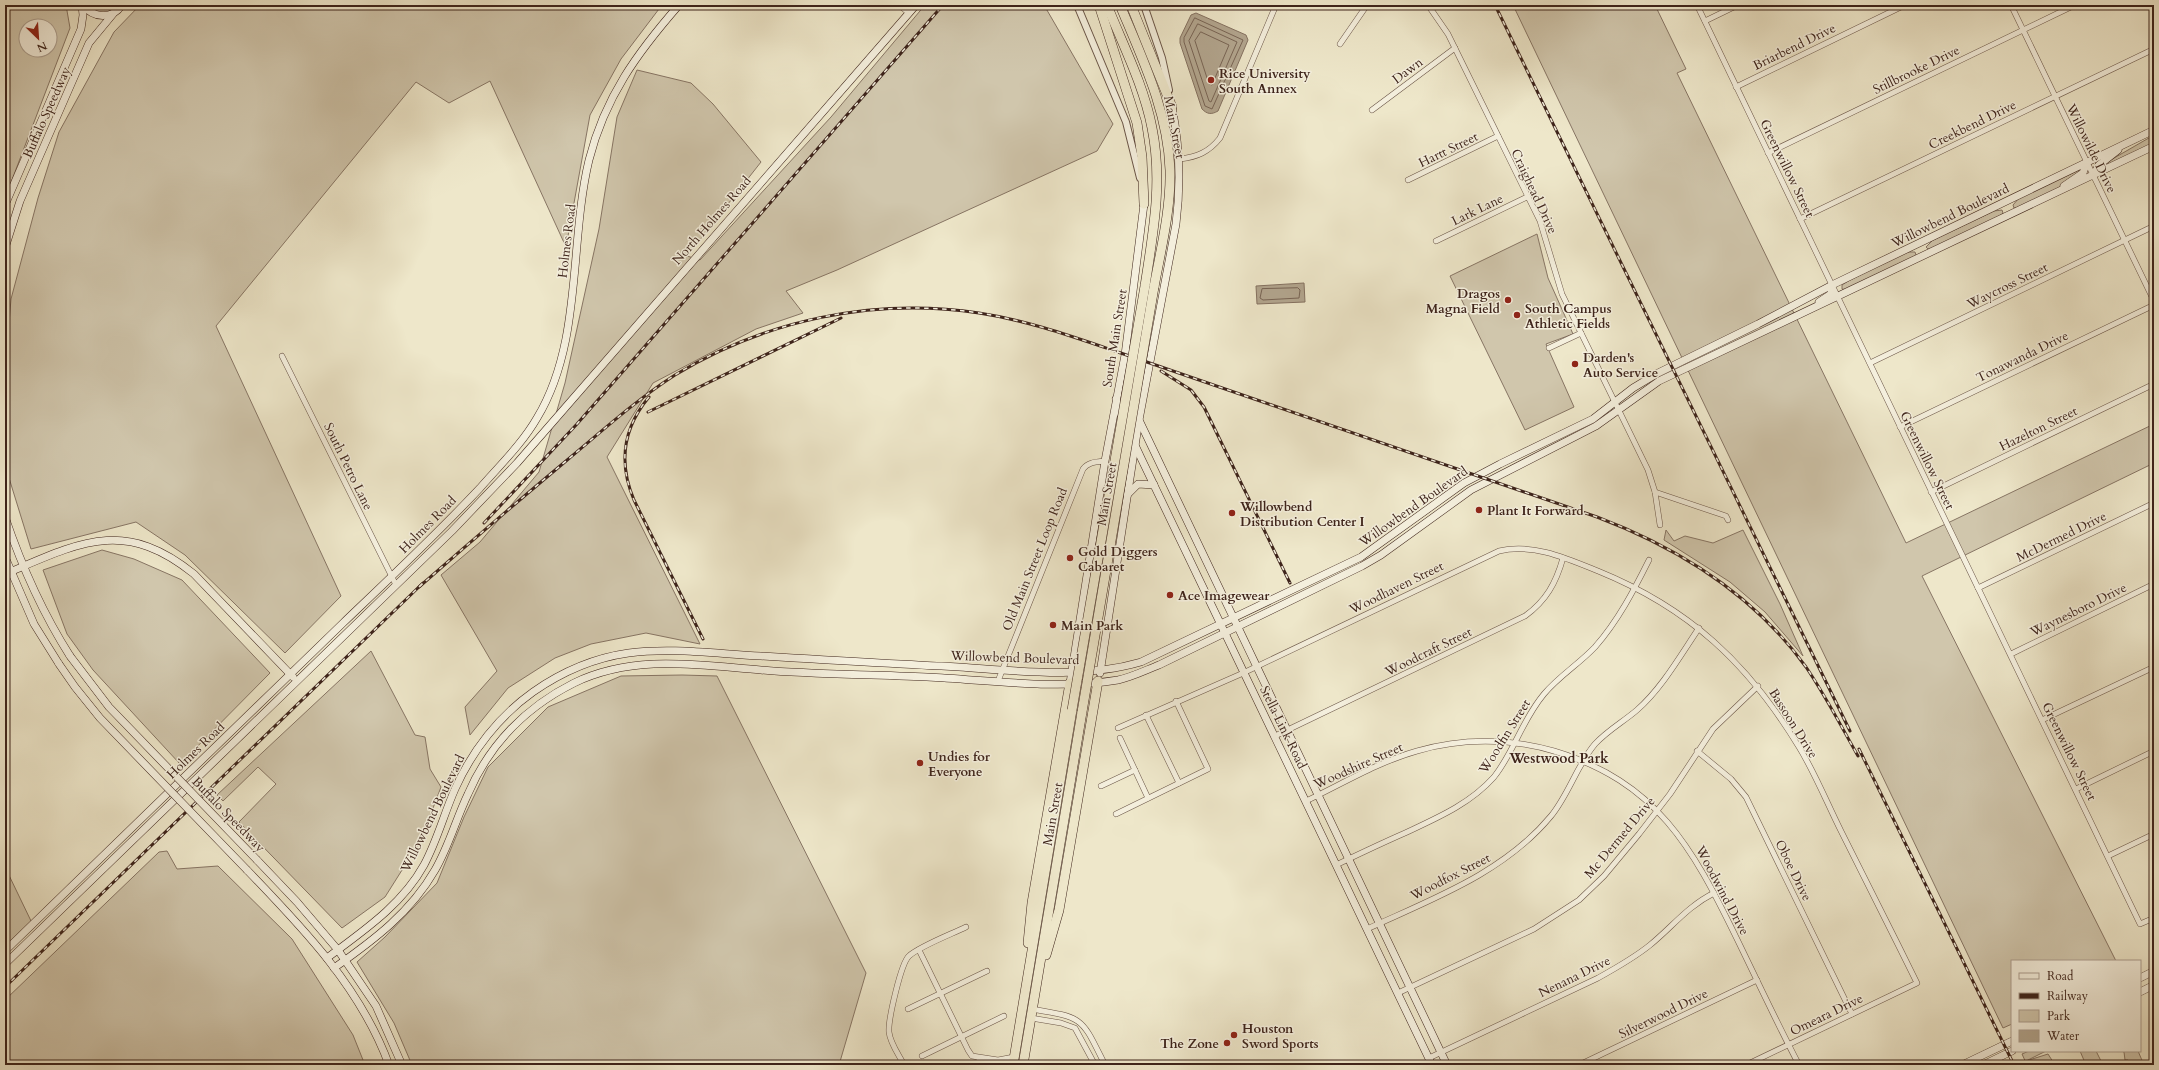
<svg xmlns="http://www.w3.org/2000/svg" width="2159" height="1070" font-family="Cardo,serif">
	<style>
		.green { fill: #d0c6ac; stroke: #877564; fill-rule: evenodd }
		.water { fill: #b2a58e; stroke: #847160 }
		.lines { fill: none; stroke-linecap: round; stroke-linejoin: round }
		.shore { stroke: #786454; stroke-width: 1 }
		.minor-casing { stroke: #6a5547; stroke-width: 6 }
		.tertiary-casing { stroke: #6a5547; stroke-width: 8 }
		.secondary-casing { stroke: #3e241b; stroke-width: 8 }
		.trunk-casing { stroke: #3e241b; stroke-width: 10 }
		.minor { stroke: #f4efdd; stroke-width: 5 }
		.tertiary { stroke: #f4efdd; stroke-width: 6 }
		.secondary { stroke: #f4efdd; stroke-width: 7 }
		.trunk { stroke: #eee7ca; stroke-width: 9 }
		.rail-casing { stroke: #3e241b; stroke-width: 3 }
		.rail { stroke: #f4efdd; stroke-width: 1.5; stroke-dasharray: 4.5; stroke-linecap: butt }
		.secondary-bridge-casing { stroke: #3e241b; stroke-width: 8; stroke-linecap: butt }
		.trunk-bridge-casing { stroke: #3e241b; stroke-width: 10; stroke-linecap: butt }
		.secondary-bridge { stroke: #f4efdd; stroke-width: 7 }
		.trunk-bridge { stroke: #eee7ca; stroke-width: 9 }
		.poi-dot { fill: #8f2418; stroke: #f4efdd; stroke-width: 1.5 }
		.labels { text-anchor: middle; stroke-width: 3; stroke-linejoin: round; paint-order: stroke }
		.street-label { font-size: 13px; fill: #3e241b; stroke: #f4efdd }
		.poi-label { font-size: 13px; font-weight: bold; fill: #3e241b; stroke: #f4efdd; text-anchor: start }
		.neighbourhood-label { font-size: 14px; font-weight: bold; fill: #3e241b; stroke: #f4efdd }
	</style>
	<rect width="100%" height="100%" fill="#eee7ca"/>
	<filter id="stains"><feTurbulence type="fractalNoise" baseFrequency=".005" numOctaves="4"/><feColorMatrix values="0 0 0 0 .2 0 0 0 0 .09 0 0 0 0 .02 0 0 0 .5 -.17"/></filter>
	<radialGradient id="worn" r=".72"><stop offset=".6" stop-color="#630" stop-opacity="0"/><stop offset="1" stop-color="#630" stop-opacity=".3"/></radialGradient>
	<g class="green">
		<path d="M 8,5 L 66,5 L 70,28 L 5,198 L 5,8 ZM 26,26 L 50,26 L 50,50 L 26,50 Z"/>
		<polygon points="140,5 662,5 621,59 590,115 566,247 490,81 449,103 416,82 216,326 341,596 285,653 185,555 136,522 31,549 5,465 5,372 11,299 38,198 59,132 114,32"/>
		<polygon points="925,5 1044,5 1113,124 1097,151 837,270 786,291 803,313 756,329 653,383 607,457 700,644 646,633 591,644 555,658 508,688 470,735 465,707 497,671 441,575 480,542 539,472 565,383 599,229 617,117 637,70 691,83 713,104 761,162 687,256 700,260 831,117"/>
		<polygon points="1513,5 1655,5 1686,69 1677,73 1906,543 2154,424 2154,463 1922,576 2116,961 2012,961 2012,1024 2003,1028"/>
		<polygon points="2154,135 2154,143 2103,167 2102,165"/>
		<path d="M 2081,169 L 2082,172 C 2062,185 2038,205 2014,208 L 2013,205 L 2019,198 Z"/>
		<polygon points="2002,210 2003,213 1995,220 1936,249 1928,249 1926,247 1933,240 1994,211"/>
		<polygon points="1537,234 1548,278 1573,334 1546,344 1574,407 1525,430 1450,276"/>
		<polygon points="1907,252 1915,252 1916,255 1913,260 1847,290 1842,289 1842,285 1850,280"/>
		<polygon points="1666,530 1674,541 1685,536 1713,543 1743,530 1780,604 1803,656 1765,612 1730,582 1664,540"/>
		<polygon points="102,550 134,559 182,580 270,673 180,764 93,670 67,634 43,570"/>
		<polygon points="371,651 415,735 425,737 430,769 441,787 421,840 385,897 342,928 239,822 276,784 258,767 223,801 217,795"/>
		<polygon points="682,675 717,676 866,973 839,1065 412,1065 394,1023 357,962 385,937 437,883 464,817 488,767 548,707 621,676"/>
		<polygon points="167,851 177,869 218,866 292,939 353,1035 365,1065 5,1065 5,1000 159,852"/>
		<polygon points="5,867 32,923 5,949"/>
		<polygon points="2029,1051 2046,1051 2026,1061 2048,1054 2055,1065 2027,1065 2022,1054"/>
		<polygon points="2080,1051 2096,1051 2103,1065 2086,1065"/>
		<polygon points="2121,1051 2138,1051 2144,1065 2129,1065 2128,1060 2125,1060 2124,1052"/>
	</g>
	<g class="water">
		<path d="M 1196,13 L 1246,35 L 1248,40 L 1218,111 C 1211,115 1207,114 1202,109 L 1180,43 L 1180,38 L 1191,15 Z"/>
		<polygon points="1304,283 1305,302 1257,304 1256,286"/>
	</g>
	<g class="lines">
		<g class="shore">
			<polygon points="1195,18 1243,40 1212,109 1205,106 1184,42 1184,38"/>
			<polygon points="1198,24 1237,42 1211,102 1209,101 1189,41"/>
			<polygon points="1201,32 1229,45 1212,85 1209,84 1195,41"/>
			<polygon points="1298,288 1300,290 1299,298 1263,300 1260,298 1262,289"/>
		</g>
		<defs>
			<g id="minor">
				<polyline points="899,5 909,13"/>
				<polyline points="1428,5 1448,34 1540,221 1562,294 1648,470 1655,492 1660,525"/>
				<polyline points="1697,5 2140,924 2154,918"/>
				<polyline points="2011,5 2154,301"/>
				<polyline points="1705,21 1738,5"/>
				<polyline points="1340,44 1367,5"/>
				<polyline points="1736,87 1905,5"/>
				<polyline points="1372,110 1455,48"/>
				<polyline points="1768,153 2075,5"/>
				<path d="M 1180,159 C 1197,157 1209,152 1220,138 L 1276,5"/>
				<polyline points="1408,180 1498,136"/>
				<polyline points="1800,219 2154,49"/>
				<polyline points="1436,241 1527,197"/>
				<polyline points="1549,348 1581,333"/>
				<polyline points="282,356 396,585"/>
				<polyline points="1870,363 2154,226"/>
				<polyline points="1900,427 2154,305"/>
				<polyline points="1655,492 1726,516 1728,520"/>
				<polyline points="1931,492 2154,384"/>
				<polyline points="1978,588 2154,503"/>
				<polyline points="2011,654 2154,584"/>
				<path d="M 998,681 L 1083,469 C 1088,462 1096,462 1105,461"/>
				<polyline points="1146,715 1179,783"/>
				<polyline points="2042,720 2154,667"/>
				<path d="M 1118,728 L 1241,674 L 1499,551 C 1533,543 1566,558 1598,571 C 1689,608 1748,663 1799,747 C 1815,773 1827,803 1841,831 C 1866,881 1892,932 1917,983 L 1746,1065"/>
				<path d="M 1275,736 L 1525,616 C 1546,601 1556,583 1563,558"/>
				<polyline points="1120,738 1148,798"/>
				<polyline points="1697,751 1731,779 1746,797 1852,1014"/>
				<polyline points="1101,786 1135,770"/>
				<polyline points="2076,789 2154,751"/>
				<path d="M 1306,801 C 1342,784 1378,762 1417,751 C 1461,738 1510,738 1554,751 C 1657,782 1692,847 1736,937 C 1757,980 1777,1023 1799,1065"/>
				<polyline points="1116,814 1208,769 1176,701"/>
				<polyline points="2108,856 2154,834"/>
				<path d="M 1336,865 C 1359,854 1382,843 1405,833 C 1437,818 1470,804 1494,777 C 1514,752 1522,720 1544,694 C 1559,676 1579,664 1595,647 C 1618,621 1634,590 1649,560"/>
				<path d="M 1367,929 C 1432,899 1504,873 1551,816 C 1569,794 1577,765 1595,744 C 1608,730 1623,722 1637,710 C 1662,688 1680,656 1699,628"/>
				<polyline points="919,950 968,1050 972,1056 998,1060 1014,1057"/>
				<polyline points="1398,993 1534,929 1579,900 1604,876 1639,834 1670,794 1713,729 1758,686"/>
				<polyline points="908,1009 987,971"/>
				<path d="M 1032,1009 C 1085,1018 1081,1017 1105,1065"/>
				<polyline points="1031,1018 1061,1023 1075,1028 1095,1065"/>
				<polyline points="922,1056 1004,1016"/>
				<path d="M 1429,1058 L 1598,978 C 1616,968 1634,958 1650,945 C 1672,927 1688,906 1714,893"/>
				<path d="M 904,1065 C 899,1055 890,1043 889,1032 C 888,1020 901,963 909,956 C 920,946 952,934 966,927"/>
				<polyline points="979,1065 979,1058"/>
				<polyline points="1579,1065 1757,980"/>
			</g>
			<g id="tertiary">
				<polyline points="1077,5 1126,122 1140,178"/>
				<polyline points="1144,5 1162,58 1169,90"/>
			</g>
			<g id="secondary">
				<path d="M 83,5 C 93,18 112,20 122,5"/>
				<polyline points="2093,176 2099,165 2118,150"/>
				<polyline points="2064,186 2083,173 2087,162"/>
				<polyline points="5,205 81,29 83,15 82,5"/>
				<polyline points="5,248 20,201 89,43 113,14"/>
				<polyline points="1819,302 1831,294 1832,285"/>
				<polyline points="1116,399 1120,413 1141,458 1432,1065"/>
				<polyline points="1139,420 1447,1065"/>
				<polyline points="1128,494 1138,484 1154,485"/>
				<path d="M 5,517 C 22,567 42,612 70,656"/>
				<polyline points="5,557 34,624 59,664"/>
				<path d="M 10,572 C 82,541 126,519 194,574 L 293,677"/>
				<path d="M 1100,673 L 1139,420 L 1176,224 C 1181,184 1180,147 1172,107"/>
				<polyline points="1070,683 1105,461 1125,355 1144,204"/>
				<polyline points="257,860 297,902 338,950 376,1006 402,1065"/>
				<path d="M 247,870 C 303,928 361,988 389,1065"/>
				<path d="M 5,951 C 117,841 230,732 343,623 C 389,579 436,535 480,488 C 500,465 522,444 537,418 C 583,342 569,243 589,160 C 605,97 637,53 679,5"/>
				<path d="M 327,958 C 363,931 402,905 424,865 C 437,841 444,814 455,789 C 472,751 499,716 533,692 C 612,637 672,651 761,656 C 827,660 893,664 959,667 C 1019,671 1083,679 1141,662 L 1361,557 L 1464,483 L 1500,464 L 1593,419 L 1633,388 L 1658,373 L 1758,324 L 1832,285 L 2154,130"/>
				<polyline points="5,964 452,531 517,463 916,5"/>
				<path d="M 334,968 C 374,940 411,912 435,870 C 449,846 456,819 468,794 C 489,745 526,707 574,683 C 634,654 697,665 761,670 C 816,675 872,674 927,677 C 990,680 1056,690 1118,680 C 1132,677 1146,670 1159,665 L 1362,566 L 1381,555 L 1471,490 L 1596,426 L 1659,381 L 2154,146"/>
				<polyline points="2140,978 2154,971"/>
				<polyline points="2140,992 2154,985"/>
				<polyline points="1962,1065 2012,1041"/>
				<polyline points="1983,1065 2012,1051"/>
			</g>
			<g id="trunk">
				<polyline points="1099,5 1137,123 1142,157 1144,204"/>
				<path d="M 1107,5 C 1123,45 1144,86 1152,128 C 1163,182 1153,233 1145,286"/>
				<path d="M 1120,5 C 1142,58 1168,111 1170,170 C 1171,209 1161,249 1154,287"/>
				<polyline points="1131,5 1172,107"/>
				<polyline points="1028,943 1032,903 1070,683"/>
				<polyline points="1046,955 1059,910 1098,681"/>
				<polyline points="1013,1065 1072,710"/>
				<polyline points="1023,1065 1082,712"/>
			</g>
		</defs>
		<use href="#minor" class="minor-casing"/>
		<use href="#tertiary" class="tertiary-casing"/>
		<use href="#secondary" class="secondary-casing"/>
		<use href="#trunk" class="trunk-casing"/>
		<use href="#minor" class="minor"/>
		<use href="#tertiary" class="tertiary"/>
		<use href="#secondary" class="secondary"/>
		<use href="#trunk" class="trunk"/>
		<defs>
			<g id="rail">
				<polyline points="1495,5 1850,731"/>
				<polyline points="1161,371 1191,390 1204,407 1290,583"/>
				<path d="M 649,397 C 623,428 618,462 634,500 L 703,639"/>
				<polyline points="648,412 841,318"/>
				<polyline points="484,523 577,424 943,5"/>
				<path d="M 419,587 C 468,544 517,502 566,461 C 601,432 636,400 675,375 C 765,320 874,297 979,313 C 1025,320 1068,335 1112,350 L 1597,517 C 1679,548 1754,595 1806,667 C 1825,695 1841,726 1858,756"/>
				<polyline points="1859,749 2014,1065"/>
				<polyline points="5,987 423,583"/>
			</g>
		</defs>
		<use href="#rail" class="rail-casing"/>
		<use href="#rail" class="rail"/>
		<defs>
			<g id="secondary-bridge">
				<polyline points="70,656 109,707 257,860"/>
				<polyline points="59,664 75,687 100,718 247,870"/>
			</g>
			<g id="trunk-bridge">
				<polyline points="1072,710 1145,286"/>
				<polyline points="1082,712 1154,287"/>
			</g>
		</defs>
		<use href="#secondary-bridge" class="secondary-bridge-casing"/>
		<use href="#trunk-bridge" class="trunk-bridge-casing"/>
		<use href="#secondary-bridge" class="secondary-bridge"/>
		<use href="#trunk-bridge" class="trunk-bridge"/>
	</g>
	<g class="poi-dot">
		<circle cx="1211" cy="80" r="4"/>
		<circle cx="1508" cy="300" r="4"/>
		<circle cx="1517" cy="315" r="4"/>
		<circle cx="1575" cy="364" r="4"/>
		<circle cx="1479" cy="510" r="4"/>
		<circle cx="1232" cy="513" r="4"/>
		<circle cx="1070" cy="558" r="4"/>
		<circle cx="1170" cy="595" r="4"/>
		<circle cx="1053" cy="625" r="4"/>
		<circle cx="920" cy="763" r="4"/>
		<circle cx="1234" cy="1035" r="4"/>
		<circle cx="1227" cy="1043" r="4"/>
	</g>
	<g class="labels">
		<g class="street-label">
			<text transform="translate(1794 46) rotate(-26)" y="5">Briarbend Drive</text>
			<text transform="translate(1916 69) rotate(-26)" y="5">Stillbrooke Drive</text>
			<text transform="translate(1407 70) rotate(-37)" y="5">Dawn</text>
			<text transform="translate(46 112) rotate(-66)" y="5">Buffalo Speedway</text>
			<text transform="translate(1972 124) rotate(-26)" y="5">Creekbend Drive</text>
			<text transform="translate(1175 127) rotate(79)" y="5">Main Street</text>
			<text transform="translate(2092 148) rotate(64)" y="5">Willowilde Drive</text>
			<text transform="translate(1448 149) rotate(-26)" y="5">Hartt Street</text>
			<text transform="translate(1788 168) rotate(64)" y="5">Greenwillow Street</text>
			<text transform="translate(1535 191) rotate(65)" y="5">Craighead Drive</text>
			<text transform="translate(1477 209) rotate(-26)" y="5">Lark Lane</text>
			<text transform="translate(1950 215) rotate(-26)" y="5">Willowbend Boulevard</text>
			<text transform="translate(711 220) rotate(-49)" y="5">North Holmes Road</text>
			<text transform="translate(566 241) rotate(-83)" y="5">Holmes Road</text>
			<text transform="translate(2007 285) rotate(-26)" y="5">Waycross Street</text>
			<text transform="translate(1114 338) rotate(-81)" y="5">South Main Street</text>
			<text transform="translate(2022 356) rotate(-26)" y="5">Tonawanda Drive</text>
			<text transform="translate(2038 428) rotate(-26)" y="5">Hazelton Street</text>
			<text transform="translate(1928 460) rotate(64)" y="5">Greenwillow Street</text>
			<text transform="translate(349 466) rotate(64)" y="5">South Petro Lane</text>
			<text transform="translate(1106 494) rotate(-80)" y="5">Main Street</text>
			<text transform="translate(1413 506) rotate(-35)" y="5">Willowbend Boulevard</text>
			<text transform="translate(427 524) rotate(-45)" y="5">Holmes Road</text>
			<text transform="translate(2061 536) rotate(-26)" y="5">McDermed Drive</text>
			<text transform="translate(1034 559) rotate(-68)" y="5">Old Main Street Loop Road</text>
			<text transform="translate(1396 587) rotate(-26)" y="5">Woodhaven Street</text>
			<text transform="translate(2078 609) rotate(-26)" y="5">Waynesboro Drive</text>
			<text transform="translate(1428 651) rotate(-26)" y="5">Woodcraft Street</text>
			<text transform="translate(1015 657) rotate(2)" y="5">Willowbend Boulevard</text>
			<text transform="translate(1794 723) rotate(58)" y="5">Bassoon Drive</text>
			<text transform="translate(1284 727) rotate(64)" y="5">Stella Link Road</text>
			<text transform="translate(1504 736) rotate(-58)" y="5">Woodfin Street</text>
			<text transform="translate(195 750) rotate(-44)" y="5">Holmes Road</text>
			<text transform="translate(2070 751) rotate(64)" y="5">Greenwillow Street</text>
			<text transform="translate(1358 765) rotate(-24)" y="5">Woodshire Street</text>
			<text transform="translate(432 813) rotate(-64)" y="5">Willowbend Boulevard</text>
			<text transform="translate(229 814) rotate(46)" y="5">Buffalo Speedway</text>
			<text transform="translate(1052 814) rotate(-80)" y="5">Main Street</text>
			<text transform="translate(1619 837) rotate(-50)" y="5">Mc Dermed Drive</text>
			<text transform="translate(1794 870) rotate(64)" y="5">Oboe Drive</text>
			<text transform="translate(1450 876) rotate(-27)" y="5">Woodfox Street</text>
			<text transform="translate(1723 890) rotate(62)" y="5">Woodwind Drive</text>
			<text transform="translate(1574 976) rotate(-26)" y="5">Nenana Drive</text>
			<text transform="translate(1663 1013) rotate(-26)" y="5">Silverwood Drive</text>
			<text transform="translate(1826 1014) rotate(-26)" y="5">Omeara Drive</text>
		</g>
		<g class="poi-label">
			<text x="1219" y="78">Rice University<tspan x="1219" dy="15">South Annex</tspan></text>
			<text x="1500" y="298" text-anchor="end">Dragos<tspan x="1500" dy="15">Magna Field</tspan></text>
			<text x="1525" y="313">South Campus<tspan x="1525" dy="15">Athletic Fields</tspan></text>
			<text x="1583" y="362">Darden's<tspan x="1583" dy="15">Auto Service</tspan></text>
			<text x="1240" y="511">Willowbend<tspan x="1240" dy="15">Distribution Center I</tspan></text>
			<text x="1487" y="515">Plant It Forward</text>
			<text x="1078" y="556">Gold Diggers<tspan x="1078" dy="15">Cabaret</tspan></text>
			<text x="1178" y="600">Ace Imagewear</text>
			<text x="1061" y="630">Main Park</text>
			<text x="928" y="761">Undies for<tspan x="928" dy="15">Everyone</tspan></text>
			<text x="1242" y="1033">Houston<tspan x="1242" dy="15">Sword Sports</tspan></text>
			<text x="1219" y="1048" text-anchor="end">The Zone</text>
		</g>
		<g class="neighbourhood-label">
			<text x="1559" y="763">Westwood Park</text>
		</g>
	</g>
	<rect width="2159" height="1070" fill="none" stroke="#eee7ca" stroke-width="20"/>
	<rect x="6" y="6" width="2147" height="1058" fill="none" stroke="#3e241b" stroke-width="2"/>
	<rect x="10" y="10" width="2139" height="1050" fill="none" stroke="#3e241b"/>
	<rect x="2011" y="960" width="130" height="92" fill="#f4efdd" stroke="#ab9e8f"/>
	<rect x="2019" y="973" width="20" height="6" fill="#f4efdd" stroke="#ab9e8f"/>
	<text x="2047" y="980" font-size="12" fill="#3e241b">Road</text>
	<rect x="2019" y="993" width="20" height="6" fill="#3e241b" stroke="#ab9e8f"/>
	<text x="2047" y="1000" font-size="12" fill="#3e241b">Railway</text>
	<rect x="2019" y="1010" width="20" height="12" fill="#d0c6ac" stroke="#ab9e8f"/>
	<text x="2047" y="1020" font-size="12" fill="#3e241b">Park</text>
	<rect x="2019" y="1030" width="20" height="12" fill="#b2a58e" stroke="#ab9e8f"/>
	<text x="2047" y="1040" font-size="12" fill="#3e241b">Water</text>
	<g transform="translate(38 38) rotate(155)"><circle r="19" fill="#f4efdd" stroke="#ab9e8f"/>
	<path d="M0-3L7 15L0 10L-7 15Z" fill="#8f2418"/>
	<text y="-6" font-size="11" font-weight="bold" text-anchor="middle" fill="#3e241b">N</text>
	</g>
	<rect width="100%" height="100%" filter="url(#stains)"/>
	<rect width="100%" height="100%" fill="url(#worn)"/>
</svg>
